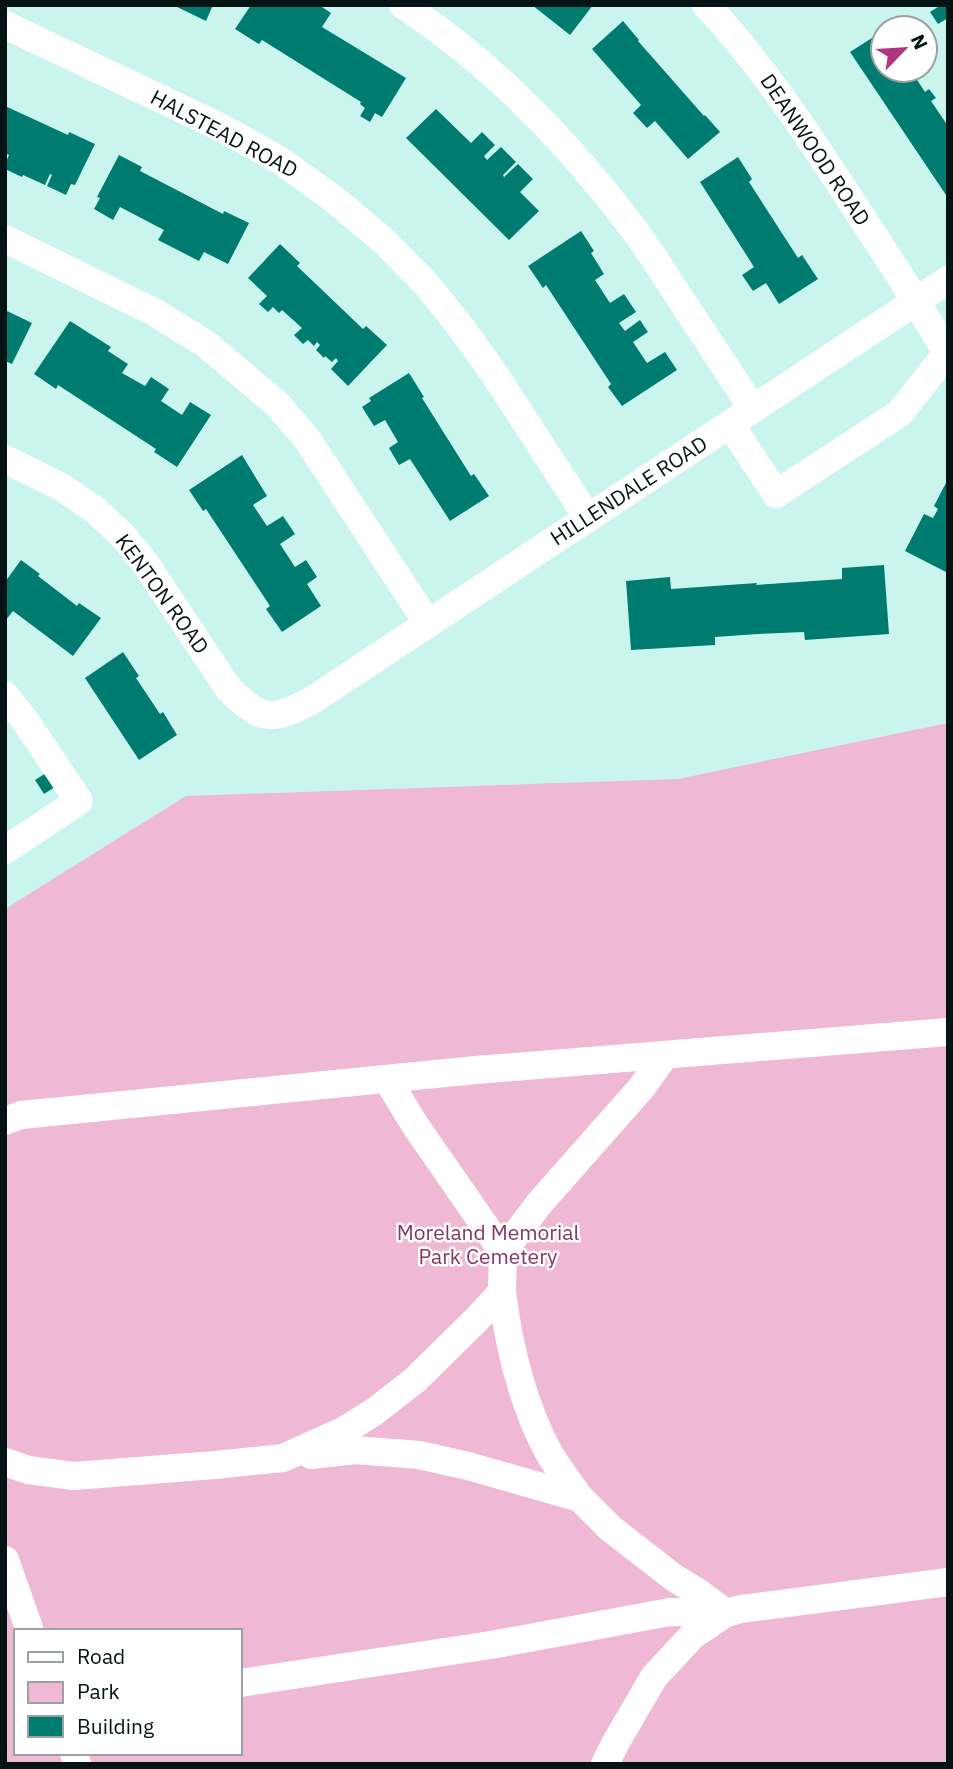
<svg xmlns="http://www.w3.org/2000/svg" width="953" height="1769" font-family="'IBM Plex Sans',sans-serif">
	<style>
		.green { fill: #efb8d5; fill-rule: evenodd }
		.building { fill: #007b70 }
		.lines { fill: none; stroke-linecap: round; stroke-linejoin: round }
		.minor { stroke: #fff; stroke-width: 28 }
		.labels { text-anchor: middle; stroke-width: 5; stroke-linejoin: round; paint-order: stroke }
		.street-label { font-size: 21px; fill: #051412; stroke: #fff }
		.park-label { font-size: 21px; fill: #863666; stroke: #fff }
	</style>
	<rect width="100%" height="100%" fill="#caf5ee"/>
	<path class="green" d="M 948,723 L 948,1764 L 5,1764 L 5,909 L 186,796 L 678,779 ZM 16,1631 L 240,1631 L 240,1753 L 16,1753 Z"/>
	<g class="building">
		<polygon points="173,5 213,5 206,21"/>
		<polygon points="251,5 319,5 331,13 322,27 406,78 382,117 375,113 370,122 360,116 365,108 360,104 361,102 262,40 259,44 235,29"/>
		<polygon points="532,5 593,5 570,35"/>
		<polygon points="941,5 948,5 948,18 938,24 930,12"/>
		<polygon points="623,21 639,40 638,41 704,116 705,115 720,132 688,159 655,121 647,128 633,113 641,105 592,49"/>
		<polygon points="883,31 883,70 915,70 912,72 925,92 929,89 936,98 931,101 948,126 948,194 946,195 850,52"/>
		<polygon points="5,106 68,135 69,132 95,144 75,185 71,184 66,195 47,186 52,175 50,174 45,185 23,175 22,177 5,169 5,164 9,155 7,154 5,158"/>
		<polygon points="436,109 471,143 482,132 495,145 484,156 487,160 501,147 516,162 503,175 504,177 518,164 533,179 520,192 539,211 509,240 406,138"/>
		<polygon points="119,155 142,167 140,171 223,214 224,211 249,223 228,264 204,252 199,261 158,240 164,230 120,207 113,220 94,209 100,198 97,197"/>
		<polygon points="738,157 752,179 749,182 798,258 802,255 818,279 779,304 766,283 753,291 742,275 754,267 700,182"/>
		<polygon points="581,231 594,251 591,253 604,274 595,280 610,303 624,294 636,312 619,323 625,331 640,320 648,332 633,342 647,363 665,352 677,370 622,406 608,387 611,384 546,285 543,288 528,266"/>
		<polygon points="280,244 300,263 297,266 363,329 366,326 387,345 348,386 331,369 338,361 336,358 332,362 325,356 324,358 316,350 320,345 317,342 314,346 308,340 303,344 294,335 302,328 282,310 279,313 273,307 268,312 259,304 267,296 248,278"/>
		<polygon points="5,310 32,323 12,364 5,361"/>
		<polygon points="70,321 111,347 108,351 128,364 122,373 145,386 151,377 169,389 161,401 182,415 190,402 211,415 177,467 154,452 156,449 58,385 56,389 34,374"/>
		<polygon points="409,373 424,397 422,398 471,476 474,474 489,496 450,521 410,459 399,465 389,448 398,442 385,420 374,426 362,407 371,401 369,398"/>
		<polygon points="242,455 267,496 253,505 267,526 283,516 295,534 280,544 295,567 306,560 317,577 307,584 321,606 282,632 266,609 270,606 206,509 203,511 189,490"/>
		<polygon points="948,479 948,573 905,551 924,514 933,518 938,509 934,506"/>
		<polygon points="21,560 40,574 38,576 77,606 79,603 101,618 73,656 13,611 5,621 5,582"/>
		<polygon points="884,565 889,634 805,640 804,632 758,634 715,637 715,645 631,650 626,581 670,577 671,589 757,583 756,585 842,579 842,568"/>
		<polygon points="123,652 139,676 136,678 160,714 163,712 177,735 139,760 85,678"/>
		<polygon points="46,773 55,787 44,794 35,780"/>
	</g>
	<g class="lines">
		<g class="minor">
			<path d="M 403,5 C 493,64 567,141 632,227 C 647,246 660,268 674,289 C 700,329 727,369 753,409"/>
			<path d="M 706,5 C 759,61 802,126 844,190 C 879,244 915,297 947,353 L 900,413 L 776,494 L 730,424"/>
			<polyline points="5,25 222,128 281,161 335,200 385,242 426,284 460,326 495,375 588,518"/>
			<polyline points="5,239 154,312 206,344 278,405 307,439 428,624"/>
			<path d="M 5,459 L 63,488 L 95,510 L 122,535 L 145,563 L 228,688 C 261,721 270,722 311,701 L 948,280"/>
			<polyline points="5,695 26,722 79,801 5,850"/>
			<polyline points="387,1079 415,1125 503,1252"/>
			<polyline points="5,1121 21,1115 476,1070 948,1032"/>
			<path d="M 502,1292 C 509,1348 522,1403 549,1453 C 558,1469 570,1483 580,1498"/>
			<polyline points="311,1455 355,1450 419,1455 468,1466 580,1498 610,1528 673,1577 699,1593 726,1613 692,1636 654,1677 616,1742 605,1764"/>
			<polyline points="5,1462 28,1470 74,1476 215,1465 283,1458 345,1430 374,1412 415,1380 477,1319 502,1292 503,1252 538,1205 642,1087 665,1055"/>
			<polyline points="5,1560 30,1631"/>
			<polyline points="240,1683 491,1645 670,1612 726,1613 741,1609 948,1582"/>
			<polyline points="74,1753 77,1764"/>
		</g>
	</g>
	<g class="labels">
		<g class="street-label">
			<text transform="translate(224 134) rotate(28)" y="7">HALSTEAD ROAD</text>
			<text transform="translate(815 150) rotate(56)" y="7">DEANWOOD ROAD</text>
			<text transform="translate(629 491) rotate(-33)" y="7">HILLENDALE ROAD</text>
			<text transform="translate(162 594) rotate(54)" y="7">KENTON ROAD</text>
		</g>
		<g class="park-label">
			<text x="488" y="1240">Moreland Memorial<tspan x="488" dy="24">Park Cemetery</tspan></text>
		</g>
	</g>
	<rect width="953" height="1769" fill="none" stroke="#051412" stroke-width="14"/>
	<rect x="14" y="1629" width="228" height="126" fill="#ffffff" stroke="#9ba1a0" stroke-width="2"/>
	<rect x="28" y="1652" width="35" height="10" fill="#ffffff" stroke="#9ba1a0" stroke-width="2"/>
	<text x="77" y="1664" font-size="21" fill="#051412">Road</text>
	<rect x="28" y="1682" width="35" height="21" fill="#efb8d5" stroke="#9ba1a0" stroke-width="2"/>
	<text x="77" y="1699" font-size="21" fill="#051412">Park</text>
	<rect x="28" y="1716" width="35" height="21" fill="#007b70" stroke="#9ba1a0" stroke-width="2"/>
	<text x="77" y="1734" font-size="21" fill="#051412">Building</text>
	<g transform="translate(904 49) rotate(65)"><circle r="33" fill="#ffffff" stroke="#9ba1a0" stroke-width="2"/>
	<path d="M0-5L12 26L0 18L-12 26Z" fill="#b13483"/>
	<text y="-10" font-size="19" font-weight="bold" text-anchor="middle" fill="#051412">N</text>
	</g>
</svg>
